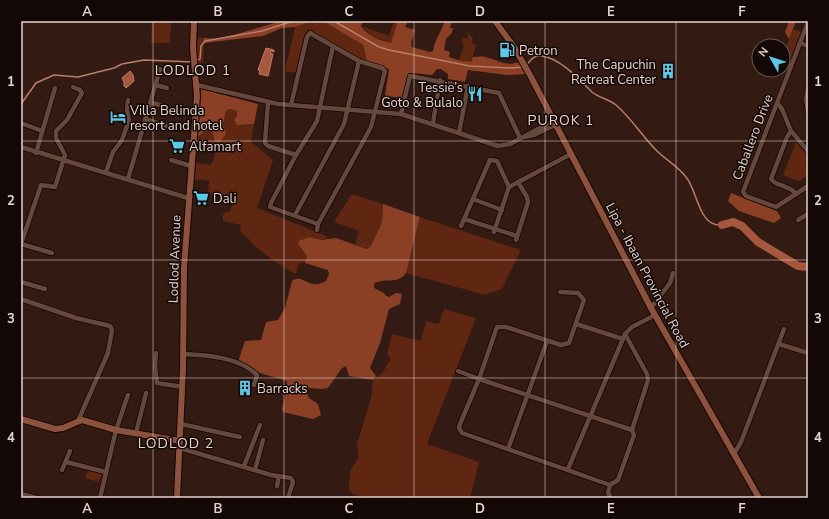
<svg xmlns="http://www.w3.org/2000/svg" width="829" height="519" font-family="'Nunito Sans',sans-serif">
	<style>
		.green { fill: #5f2612 }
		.forest { fill: #8b4026 }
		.water { fill: #a6583e; stroke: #b97d69 }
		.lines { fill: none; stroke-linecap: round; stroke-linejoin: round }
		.stream { stroke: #b97d69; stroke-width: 1.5 }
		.river { stroke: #a6583e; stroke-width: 8 }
		.street-casing { stroke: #190401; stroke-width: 6 }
		.secondary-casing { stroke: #190401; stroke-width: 8 }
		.street { stroke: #65483e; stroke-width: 4.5 }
		.secondary { stroke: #8b523e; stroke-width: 6 }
		.grid { fill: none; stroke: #e5d3ce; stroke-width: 1; stroke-opacity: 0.55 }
		.labels { text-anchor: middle; stroke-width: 3; stroke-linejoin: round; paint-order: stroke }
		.poi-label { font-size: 13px; fill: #e5d3ce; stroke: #130805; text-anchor: start }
		.street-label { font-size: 13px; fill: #e5d3ce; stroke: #130805 }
		.neighbourhood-label { font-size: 14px; letter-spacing: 1px; fill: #e5d3ce; stroke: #130805 }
		.neatline { fill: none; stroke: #e5d3ce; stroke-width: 1.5 }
		.grid-label { font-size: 13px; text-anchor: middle; font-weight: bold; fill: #e5d3ce }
	</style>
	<rect width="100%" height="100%" fill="#331a12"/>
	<g class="green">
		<polygon points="152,21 171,21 170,43 151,43"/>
		<polygon points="312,21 323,21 363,45 366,58 370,62 368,64 308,29 304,36 296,73 285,71 295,27"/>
		<polygon points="394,21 398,21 391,43 372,36 361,26 389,36"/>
		<polygon points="793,29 801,32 785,73 777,71 783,70 783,55"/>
		<polygon points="467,32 473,38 471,43 476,45 471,62 459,60 464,45 461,42 463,38 468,38"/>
		<polygon points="198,38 204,38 203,62 198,64 196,51"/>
		<path d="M 231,109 L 237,111 L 237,125 L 254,124 L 251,142 L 273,160 L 257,208 L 326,236 L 327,238 L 321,240 L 309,237 L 298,244 L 307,256 L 305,263 L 299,263 L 296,274 C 282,267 268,257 256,247 C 250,242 247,235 240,232 L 241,225 L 223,221 L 223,214 L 226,212 L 230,212 L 233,203 L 224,201 L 223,196 L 208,194 L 209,181 L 193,179 L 194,163 L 211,165 L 214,158 L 215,146 L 197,144 L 198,137 L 206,130 L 210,130 L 213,133 L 223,126 L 226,111 Z"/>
		<polygon points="796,142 808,155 808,162 805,164 808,168 808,175 799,181 783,175"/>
		<polygon points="352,194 383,204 382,222 371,246 367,249 355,244 359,231 334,222"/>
		<polygon points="420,217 521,250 502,289 485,295 406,273"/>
		<polygon points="444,309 476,318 427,444 479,462 470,498 366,498 353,494 349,490 350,471 358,458 357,444 371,398 373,380 384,371 387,364 391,360 387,355 392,334 421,341 426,321 439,324"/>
		<polygon points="88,470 102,474 99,482 85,478"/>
	</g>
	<g class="forest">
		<polygon points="282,21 312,21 295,27 282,28 263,36 204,43 204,38 219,39"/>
		<path d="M 323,21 L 363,21 L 361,26 C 368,36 379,40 391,43 L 398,21 L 408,21 L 405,27 L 415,30 L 411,43 L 412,47 L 430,52 L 433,51 C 435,39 441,32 445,21 L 452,21 L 450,28 L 453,28 C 452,35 449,35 446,39 L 444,50 L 450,52 L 449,57 L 458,60 L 471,62 L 473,57 C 477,57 482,56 485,57 C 498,60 506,67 519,62 L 525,74 L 507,75 L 468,70 L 465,82 L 448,79 L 448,74 L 441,69 L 437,69 L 432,75 L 412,73 L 407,77 L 403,98 L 385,96 L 389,69 L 367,61 L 363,45 Z"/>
		<polygon points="789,21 796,21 789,39 785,32"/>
		<polygon points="201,89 258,104 254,124 237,125 234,119 237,117 237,111 230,109 226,111 223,125 226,134 220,142 215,143 213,133 210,130 206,130 198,137"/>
		<polygon points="731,193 777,211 781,218 774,223 739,211 728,201"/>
		<path d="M 383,204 L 420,217 L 406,273 C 398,285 383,277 374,284 L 374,288 L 384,293 L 385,295 L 389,297 L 396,293 L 402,294 L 400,304 L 389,309 L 380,343 L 370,368 L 376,376 L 373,380 L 349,376 L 346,366 L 342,368 L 328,388 L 322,389 L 309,388 L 306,391 L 309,398 L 318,404 L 321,415 L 313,419 L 283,412 L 282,409 L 287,390 L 287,381 L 260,373 L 238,362 L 245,341 L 261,340 L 266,322 L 278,320 L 285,308 L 292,281 C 301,274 308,286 317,284 C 320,284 323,282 326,281 L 329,274 L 328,270 L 305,263 L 307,256 L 298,244 L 299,241 L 309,237 L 321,240 L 336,238 L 367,249 L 371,246 L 382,222 Z"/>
	</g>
	<g class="water">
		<polygon points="266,48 274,50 274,52 271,51 270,53 273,54 268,76 259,74 260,70 258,70"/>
		<polygon points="130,71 133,75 134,81 126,88 124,86 124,82 122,78"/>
	</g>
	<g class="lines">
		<g class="stream">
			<polyline points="334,21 379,47 389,50 470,66 512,68 523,67"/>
			<polyline points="197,61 200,59 201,46 205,41 262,31 293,21"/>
			<path d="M 526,65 C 531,61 533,55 541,56 C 559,57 580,80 592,92 C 599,98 609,99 616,105 C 632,119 642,136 657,151 C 666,160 678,166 686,177 C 698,191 698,227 722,225"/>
			<polyline points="21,104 36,83 54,75 78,77 114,68 122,64 144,60 193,62"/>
		</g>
		<polyline class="river" points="722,225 733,222 742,226 758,242 798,266 808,267"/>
		<defs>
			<g id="street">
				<polyline points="808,22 743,192 746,196 776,207 808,186"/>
				<polyline points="800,43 808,46"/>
				<polyline points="156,85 167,88"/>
				<polyline points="197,85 278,104 401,114 498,146 510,144 553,121"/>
				<polyline points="808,89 806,99 808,111"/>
				<polyline points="150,102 163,106"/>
				<polyline points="268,102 265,143 268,146 296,155"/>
				<polyline points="778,104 782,109 791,131 808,151"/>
				<polyline points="291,105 307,37 310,33 359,61 382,68 385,71 371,127 318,224 317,230"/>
				<polyline points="401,114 410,76 499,93 520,138"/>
				<polyline points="145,119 167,126"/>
				<polyline points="21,123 42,131"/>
				<polyline points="433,123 440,80"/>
				<path d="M 791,131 L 787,137 L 771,179 C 777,187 790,185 796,194"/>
				<polyline points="459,133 468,86"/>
				<polyline points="524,137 534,135 555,125"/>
				<polyline points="21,147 188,198"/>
				<polyline points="36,153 55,88"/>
				<polyline points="171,160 191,166"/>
				<polyline points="106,172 113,152 122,140 129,120 127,110 128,100"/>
				<polyline points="128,179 160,69"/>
				<polyline points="473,199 502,210"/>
				<polyline points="295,215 344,124 359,61"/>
				<polyline points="464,219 517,236"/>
				<polyline points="798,220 808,214"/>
				<polyline points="318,224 270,207 271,203 296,155 317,121 333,46"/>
				<polyline points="461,226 490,160 497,161 509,187"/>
				<polyline points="494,232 509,187 571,154"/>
				<polyline points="516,240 528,202 527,197 518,182"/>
				<polyline points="52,253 21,244 41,185 55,187 65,155 56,138 56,131 67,120 82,93 80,90 73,87"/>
				<polyline points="21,282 45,289"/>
				<polyline points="560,292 578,293 584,300 569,343 561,345 506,327 497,327 479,379 460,424 459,428 462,433 610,485 618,480 634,435 632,430 648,380 647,374 625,334"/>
				<polyline points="21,299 76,318 110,326 112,330 108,353 78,421"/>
				<polyline points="651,308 670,283 673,273"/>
				<polyline points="576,324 623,339"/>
				<polyline points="779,344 808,353"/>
				<polyline points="156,353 155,366 157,383 183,387"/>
				<path d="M 183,354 C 207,355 239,357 257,375 L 254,385"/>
				<polyline points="458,371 479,379 632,430"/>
				<polyline points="181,424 240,437"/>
				<polyline points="136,433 146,393"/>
				<polyline points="180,448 271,475 291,478 293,482 288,498"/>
				<polyline points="508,449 547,341"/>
				<polyline points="734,454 741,442 784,329"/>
				<polyline points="66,462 106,472"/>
				<polyline points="244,466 260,425"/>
				<polyline points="568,469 625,334 632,327 655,315"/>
				<polyline points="62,470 70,451"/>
				<polyline points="255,470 263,440"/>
				<polyline points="610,485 608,493 611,498"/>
				<polyline points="277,486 279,476"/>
				<polyline points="21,494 37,498"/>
				<polyline points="100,498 116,430 128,395"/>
			</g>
			<g id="secondary">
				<polyline points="495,21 514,47 530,75 651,308 759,498"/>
				<polyline points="21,419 55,429 63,428 82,420 116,430 180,441"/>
				<polyline points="177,498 183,368 184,268 197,96 193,48 194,21"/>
			</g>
		</defs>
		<use href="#street" class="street-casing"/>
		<use href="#secondary" class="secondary-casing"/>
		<use href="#street" class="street"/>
		<use href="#secondary" class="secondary"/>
	</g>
	<path class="grid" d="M 153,21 L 153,498M 284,21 L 284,498M 414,21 L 414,498M 545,21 L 545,498M 676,21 L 676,498M 21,141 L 808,141M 21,260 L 808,260M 21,378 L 808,378"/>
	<defs>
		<symbol id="fuel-bare" viewBox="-9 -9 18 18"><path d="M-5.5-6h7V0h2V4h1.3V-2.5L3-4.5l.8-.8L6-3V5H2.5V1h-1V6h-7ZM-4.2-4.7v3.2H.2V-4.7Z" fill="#5bc8e6" stroke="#130805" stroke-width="2.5" paint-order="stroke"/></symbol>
		<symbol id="building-bare" viewBox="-9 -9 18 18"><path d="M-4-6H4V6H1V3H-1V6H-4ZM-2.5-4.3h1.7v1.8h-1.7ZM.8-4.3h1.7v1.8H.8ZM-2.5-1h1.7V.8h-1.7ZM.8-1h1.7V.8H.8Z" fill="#5bc8e6" stroke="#130805" stroke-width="2.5" paint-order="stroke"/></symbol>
		<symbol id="restaurant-bare" viewBox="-9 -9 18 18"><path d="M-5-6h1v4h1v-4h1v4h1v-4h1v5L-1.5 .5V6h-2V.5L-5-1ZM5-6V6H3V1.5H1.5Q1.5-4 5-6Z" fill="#5bc8e6" stroke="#130805" stroke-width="2.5" paint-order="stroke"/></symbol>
		<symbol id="hotel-bare" viewBox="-9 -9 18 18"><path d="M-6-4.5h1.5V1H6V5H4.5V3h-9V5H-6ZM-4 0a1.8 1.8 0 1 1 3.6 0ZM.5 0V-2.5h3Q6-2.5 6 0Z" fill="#5bc8e6" stroke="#130805" stroke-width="2.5" paint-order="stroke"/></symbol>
		<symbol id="supermarket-bare" viewBox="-9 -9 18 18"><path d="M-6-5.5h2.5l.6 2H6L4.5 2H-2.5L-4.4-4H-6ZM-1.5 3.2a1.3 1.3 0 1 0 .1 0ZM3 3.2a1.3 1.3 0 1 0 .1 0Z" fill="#5bc8e6" stroke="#130805" stroke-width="2.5" paint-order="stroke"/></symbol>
	</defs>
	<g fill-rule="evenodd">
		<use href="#fuel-bare" x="496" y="39" width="22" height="22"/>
		<use href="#building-bare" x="657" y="60" width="22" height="22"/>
		<use href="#restaurant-bare" x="464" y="83" width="22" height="22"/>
		<use href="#hotel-bare" x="107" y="106" width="22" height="22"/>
		<use href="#supermarket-bare" x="166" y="135" width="22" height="22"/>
		<use href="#supermarket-bare" x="190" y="187" width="22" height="22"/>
		<use href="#building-bare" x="234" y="377" width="22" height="22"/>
	</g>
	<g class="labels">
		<g class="poi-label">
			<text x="519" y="55">Petron</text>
			<text x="656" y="69" text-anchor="end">The Capuchin<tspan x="656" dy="15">Retreat Center</tspan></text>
			<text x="463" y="92" text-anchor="end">Tessie’s<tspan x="463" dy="15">Goto &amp; Bulalo</tspan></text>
			<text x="130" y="115">Villa Belinda<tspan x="130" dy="15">resort and hotel</tspan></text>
			<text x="189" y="151">Alfamart</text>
			<text x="213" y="203">Dali</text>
			<text x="257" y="393">Barracks</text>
		</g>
		<g class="street-label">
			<text transform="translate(752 137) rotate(-69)" y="5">Caballero Drive</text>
			<text transform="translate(174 259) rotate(-88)" y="5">Lodlod Avenue</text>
			<text transform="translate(648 275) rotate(62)" y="5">Lipa - Ibaan Provincial Road</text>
		</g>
		<g class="neighbourhood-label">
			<text x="193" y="75">LODLOD 1</text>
			<text x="561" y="125">PUROK 1</text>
			<text x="176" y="448">LODLOD 2</text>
		</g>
	</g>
	<rect width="829" height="519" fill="none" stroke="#130805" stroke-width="44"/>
	<g transform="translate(771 58) rotate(309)"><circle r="19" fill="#130805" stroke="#675955"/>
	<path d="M0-3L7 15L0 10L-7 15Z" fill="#5bc8e6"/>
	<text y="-6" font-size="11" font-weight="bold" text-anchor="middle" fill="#e5d3ce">N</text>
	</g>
	<rect x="22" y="22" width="785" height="475" class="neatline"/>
	<g class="grid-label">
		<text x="87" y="16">A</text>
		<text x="218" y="16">B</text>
		<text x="349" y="16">C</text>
		<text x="480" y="16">D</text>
		<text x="611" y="16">E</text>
		<text x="742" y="16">F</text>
		<text x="11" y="86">1</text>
		<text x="818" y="86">1</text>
		<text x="11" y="205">2</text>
		<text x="818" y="205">2</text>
		<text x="11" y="323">3</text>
		<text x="818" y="323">3</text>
		<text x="11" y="442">4</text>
		<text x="818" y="442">4</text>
		<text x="87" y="513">A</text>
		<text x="218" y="513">B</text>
		<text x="349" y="513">C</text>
		<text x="480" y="513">D</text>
		<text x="611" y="513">E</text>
		<text x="742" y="513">F</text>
	</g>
</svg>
